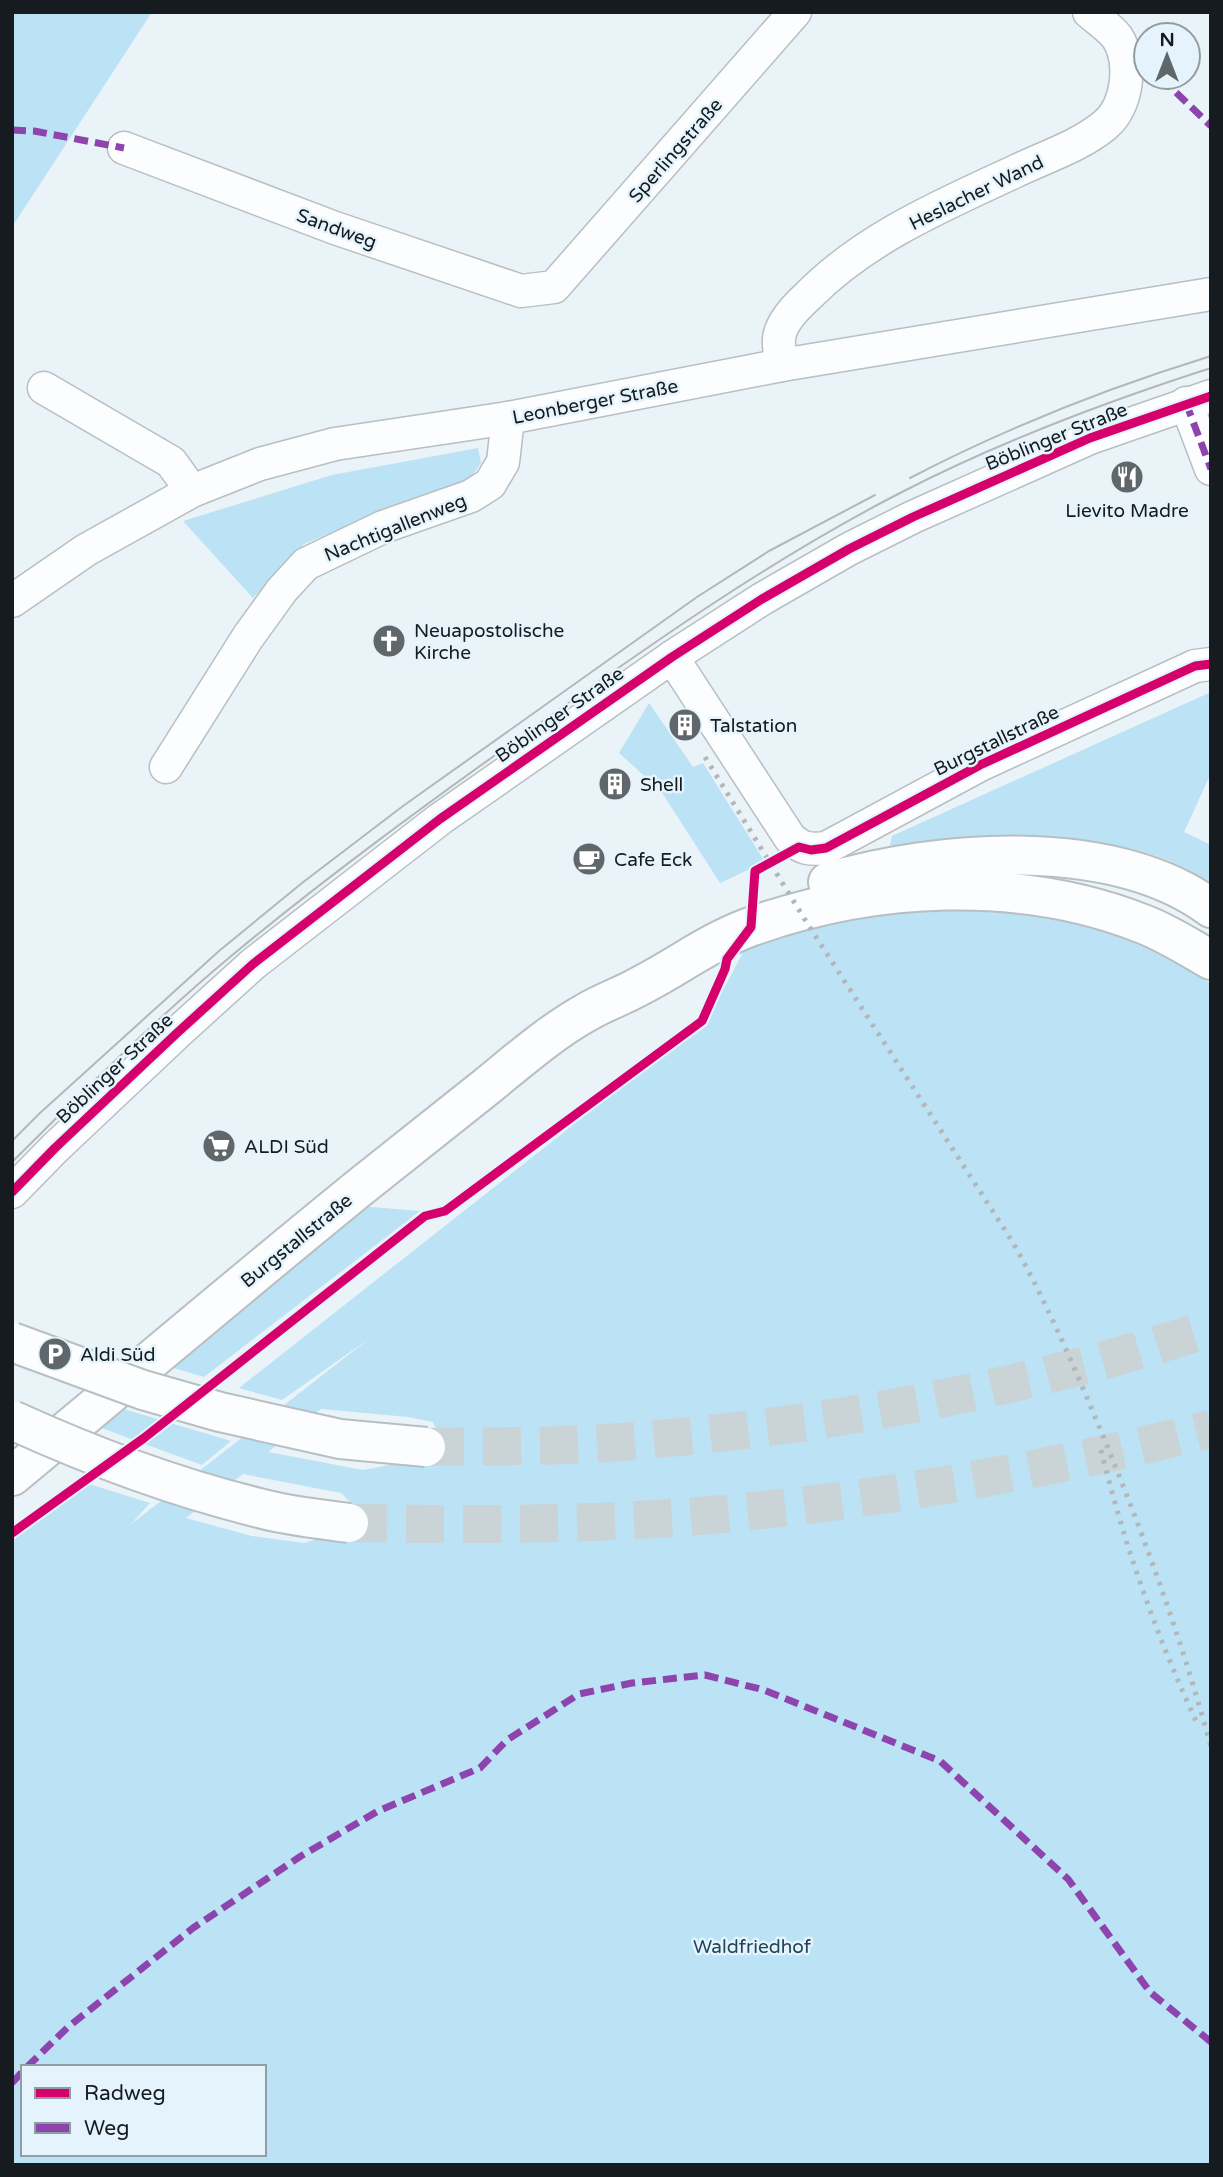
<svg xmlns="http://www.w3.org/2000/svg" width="1223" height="2177" font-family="'Varela Round',sans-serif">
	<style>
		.green { fill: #bce2f6; fill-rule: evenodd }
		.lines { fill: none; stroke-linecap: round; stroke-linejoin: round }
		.highway-tunnel { stroke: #cad3d6; stroke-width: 38; stroke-dasharray: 38 19; stroke-linecap: butt }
		.minor-casing { stroke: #b8bfc2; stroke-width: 35 }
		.major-casing { stroke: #b8bfc2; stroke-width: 42 }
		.minor { stroke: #fcfdfe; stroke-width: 32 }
		.major { stroke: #fcfdfe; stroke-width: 38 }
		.tram { stroke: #b4b7b8; stroke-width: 2 }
		.rail { stroke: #b4b7b8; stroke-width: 5; stroke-dasharray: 3.5 7; stroke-linecap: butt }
		.highway-bridge-casing { stroke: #b8bfc2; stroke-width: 42; stroke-linecap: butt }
		.highway-bridge { stroke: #fcfdfe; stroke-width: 38 }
		.quiet { stroke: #8e44ad; stroke-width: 7; stroke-dasharray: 14 7; stroke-linecap: butt }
		.cycleway-casing { stroke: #e5f4fc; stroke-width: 13 }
		.cycleway { stroke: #d6006c; stroke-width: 9 }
		.labels { text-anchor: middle; stroke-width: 5; stroke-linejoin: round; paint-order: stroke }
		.street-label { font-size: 19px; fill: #151b1e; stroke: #e5f4fc }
		.poi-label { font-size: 19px; fill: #151b1e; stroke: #e5f4fc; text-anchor: start }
		.park-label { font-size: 19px; fill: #1f4558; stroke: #e5f4fc }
	</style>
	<rect width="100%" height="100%" fill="#eaf3f7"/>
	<g class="green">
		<polygon points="12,12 152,12 12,227"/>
		<polygon points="478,448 481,463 467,483 393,507 304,544 253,598 183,521 332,475"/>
		<path d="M 1211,692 L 1211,773 L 1184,832 L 1211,845 L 1211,886 C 1127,817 987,845 888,854 L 892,836 Z"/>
		<polygon points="649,703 693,767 703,763 765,862 720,883 661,791 619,753"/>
		<path d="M 1048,908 C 1101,928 1167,948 1211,984 L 1211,2165 L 12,2165 L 12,1540 L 86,1483 L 150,1503 L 130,1525 L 370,1338 L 282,1400 L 239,1388 L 601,1103 L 704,1025 L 746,947 L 843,911 ZM 321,1409 L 408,1417 L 433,1422 L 437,1431 L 410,1461 L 363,1470 L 268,1452 ZM 243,1474 L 341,1493 L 355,1507 L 343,1531 L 304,1543 L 252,1536 L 186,1518 ZM 23,2067 L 264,2067 L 264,2154 L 23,2154 Z"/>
		<polygon points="359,1206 420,1211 204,1377 167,1366"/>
		<polygon points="117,1407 231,1441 202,1465 96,1426"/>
	</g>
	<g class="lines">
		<g class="highway-tunnel">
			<path d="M 426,1447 C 486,1446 547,1447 607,1443 C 812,1429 1015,1392 1211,1328"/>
			<path d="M 349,1523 C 462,1525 575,1525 688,1517 C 865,1503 1039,1472 1211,1429"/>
		</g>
		<defs>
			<g id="minor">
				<polyline points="124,148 335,228 521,291 554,287 795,12"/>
				<path d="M 782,365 C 781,357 778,347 779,339 C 780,323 797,306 808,296 C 865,238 943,205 1016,171 C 1045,157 1080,146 1105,125 C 1128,106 1133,62 1117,37 C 1110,28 1098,20 1089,12"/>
				<polyline points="44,388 171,462 192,491"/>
				<polyline points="1186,403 1211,469"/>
				<polyline points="12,601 86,550 192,491 260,464 335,444 508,418 782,365 1211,294"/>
				<path d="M 672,657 L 790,838 C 802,849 810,850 826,848 L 980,765 L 1195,666 L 1211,664"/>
				<polyline points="166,767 248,637 282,590 306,564 383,527 471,496 490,484 503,462 508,418"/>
				<polyline points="12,1192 55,1148 177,1033 253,964 440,819 672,657 762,599 849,549 913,517 1090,438 1211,396"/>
			</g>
			<g id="major">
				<path d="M 828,882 C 939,849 1113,836 1211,908"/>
				<path d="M 12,1476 C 128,1380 242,1283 359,1188 C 401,1155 443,1121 486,1087 C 518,1061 551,1032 587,1012 C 604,1002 622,996 638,987 C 676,968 709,942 750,927 C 873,883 1019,875 1143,924 C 1167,933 1188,947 1211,960"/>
			</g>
		</defs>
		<use href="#minor" class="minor-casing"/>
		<use href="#major" class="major-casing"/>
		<use href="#minor" class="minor"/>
		<use href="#major" class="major"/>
		<g class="tram">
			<path d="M 910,478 C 1006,428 1107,388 1211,356"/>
			<polyline points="12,1141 40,1113 219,951 302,883 403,806 697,597 769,551 875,495"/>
			<path d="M 12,1162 C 83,1092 153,1021 230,957 C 325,878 425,805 526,733 C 647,647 768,561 900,493 C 999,442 1105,402 1211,368"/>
		</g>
		<g class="rail">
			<path d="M 705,757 L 807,923 L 1012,1241 C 1042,1294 1066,1348 1090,1405 C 1137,1516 1179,1630 1211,1747"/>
			<path d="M 1101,1450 C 1124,1544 1156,1635 1197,1723"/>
		</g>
		<defs>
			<g id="highway-bridge">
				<polyline points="12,1342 143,1390 220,1412 340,1439 426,1447"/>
				<path d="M 12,1420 C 91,1456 174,1487 259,1508 C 288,1516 319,1519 349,1523"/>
			</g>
		</defs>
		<use href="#highway-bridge" class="highway-bridge-casing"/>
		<use href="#highway-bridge" class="highway-bridge"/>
		<g class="quiet">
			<polyline points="1161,78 1211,126"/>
			<polyline points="12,130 34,131 124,148"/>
			<polyline points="1186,403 1211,469"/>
			<polyline points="27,2067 68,2027 193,1928 301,1856 378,1811 480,1768 507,1740 579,1694 632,1683 705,1675 764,1690 940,1761 1068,1879 1150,1992 1211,2042"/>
			<polyline points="12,2083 23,2071"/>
		</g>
		<defs>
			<g id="cycleway">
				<polyline points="12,1192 55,1148 177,1033 253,964 440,819 672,657 762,599 849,549 913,517 1090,438 1211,396"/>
				<polyline points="12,1533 144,1438 425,1216 445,1211 702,1021 725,969 727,959 751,927 755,871 799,847 811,850 826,848 980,765 1195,666 1211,664"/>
			</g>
		</defs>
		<use href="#cycleway" class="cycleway-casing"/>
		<use href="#cycleway" class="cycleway"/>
	</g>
	<defs>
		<symbol id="restaurant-disc" viewBox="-11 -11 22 22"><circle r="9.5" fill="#60676a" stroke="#e5f4fc"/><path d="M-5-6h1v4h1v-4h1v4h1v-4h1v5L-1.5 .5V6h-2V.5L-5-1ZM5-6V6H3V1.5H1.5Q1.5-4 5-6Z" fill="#fff"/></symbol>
		<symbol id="church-disc" viewBox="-11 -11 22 22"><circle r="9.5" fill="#60676a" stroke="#e5f4fc"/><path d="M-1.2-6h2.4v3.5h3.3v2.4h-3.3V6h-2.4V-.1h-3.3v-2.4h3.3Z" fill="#fff"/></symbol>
		<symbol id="building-disc" viewBox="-11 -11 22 22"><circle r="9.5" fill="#60676a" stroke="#e5f4fc"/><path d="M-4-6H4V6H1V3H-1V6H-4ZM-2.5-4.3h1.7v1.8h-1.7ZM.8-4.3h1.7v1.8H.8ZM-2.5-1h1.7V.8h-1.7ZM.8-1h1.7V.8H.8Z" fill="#fff"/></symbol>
		<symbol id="cafe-disc" viewBox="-11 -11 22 22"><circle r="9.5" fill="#60676a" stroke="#e5f4fc"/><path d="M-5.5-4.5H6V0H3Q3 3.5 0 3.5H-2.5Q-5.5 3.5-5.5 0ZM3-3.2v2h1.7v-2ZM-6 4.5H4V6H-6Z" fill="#fff"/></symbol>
		<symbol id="supermarket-disc" viewBox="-11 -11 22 22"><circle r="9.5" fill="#60676a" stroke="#e5f4fc"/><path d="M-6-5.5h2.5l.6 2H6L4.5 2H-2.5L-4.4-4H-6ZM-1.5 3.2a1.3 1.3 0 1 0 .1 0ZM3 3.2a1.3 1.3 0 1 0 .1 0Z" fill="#fff"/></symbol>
		<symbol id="parking-disc" viewBox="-11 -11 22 22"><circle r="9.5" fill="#60676a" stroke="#e5f4fc"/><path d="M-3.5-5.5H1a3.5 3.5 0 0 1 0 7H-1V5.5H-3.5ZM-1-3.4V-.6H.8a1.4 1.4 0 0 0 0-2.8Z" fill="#fff"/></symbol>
	</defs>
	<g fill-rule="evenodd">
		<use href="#restaurant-disc" x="1108" y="458" width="38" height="38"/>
		<use href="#church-disc" x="370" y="622" width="38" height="38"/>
		<use href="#building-disc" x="666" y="706" width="38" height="38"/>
		<use href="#building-disc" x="596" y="765" width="38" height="38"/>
		<use href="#cafe-disc" x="570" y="840" width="38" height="38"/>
		<use href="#supermarket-disc" x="200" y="1127" width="38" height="38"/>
		<use href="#parking-disc" x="36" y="1335" width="38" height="38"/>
	</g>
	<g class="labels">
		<g class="street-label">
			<text transform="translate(675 150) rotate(-49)" y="7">Sperlingstraße</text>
			<text transform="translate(976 192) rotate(-26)" y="7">Heslacher Wand</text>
			<text transform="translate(337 228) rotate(20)" y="7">Sandweg</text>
			<text transform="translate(595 401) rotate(-11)" y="7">Leonberger Straße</text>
			<text transform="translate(1056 436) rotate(-22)" y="7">Böblinger Straße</text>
			<text transform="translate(395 527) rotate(-22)" y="7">Nachtigallenweg</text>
			<text transform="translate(559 714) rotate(-35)" y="7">Böblinger Straße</text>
			<text transform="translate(996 740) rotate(-26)" y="7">Burgstallstraße</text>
			<text transform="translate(114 1068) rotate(-43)" y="7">Böblinger Straße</text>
			<text transform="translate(296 1240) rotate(-39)" y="7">Burgstallstraße</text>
		</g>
		<g class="poi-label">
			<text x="1127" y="517" text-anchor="middle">Lievito Madre</text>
			<text x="414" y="637">Neuapostolische<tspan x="414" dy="22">Kirche</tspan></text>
			<text x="710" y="732">Talstation</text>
			<text x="640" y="791">Shell</text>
			<text x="614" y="866">Cafe Eck</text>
			<text x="244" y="1153">ALDI Süd</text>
			<text x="80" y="1361">Aldi Süd</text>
		</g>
		<g class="park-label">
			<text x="752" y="1953">Waldfriedhof</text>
		</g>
	</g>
	<rect width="1223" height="2177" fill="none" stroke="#151b1e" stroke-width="28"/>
	<rect x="21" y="2065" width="245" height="91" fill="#e5f4fc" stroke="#929da3" stroke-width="2"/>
	<rect x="35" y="2088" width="35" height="10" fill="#d6006c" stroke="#929da3" stroke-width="2"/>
	<text x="84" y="2100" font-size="21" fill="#151b1e">Radweg</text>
	<rect x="35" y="2123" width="35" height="10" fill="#8e44ad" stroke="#929da3" stroke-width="2"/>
	<text x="84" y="2135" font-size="21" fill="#151b1e">Weg</text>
	<g transform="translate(1167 56)"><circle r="33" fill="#e5f4fc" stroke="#929da3" stroke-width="2"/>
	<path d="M0-5L12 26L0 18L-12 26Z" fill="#60676a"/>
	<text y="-10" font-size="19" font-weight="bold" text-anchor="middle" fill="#151b1e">N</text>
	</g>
</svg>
